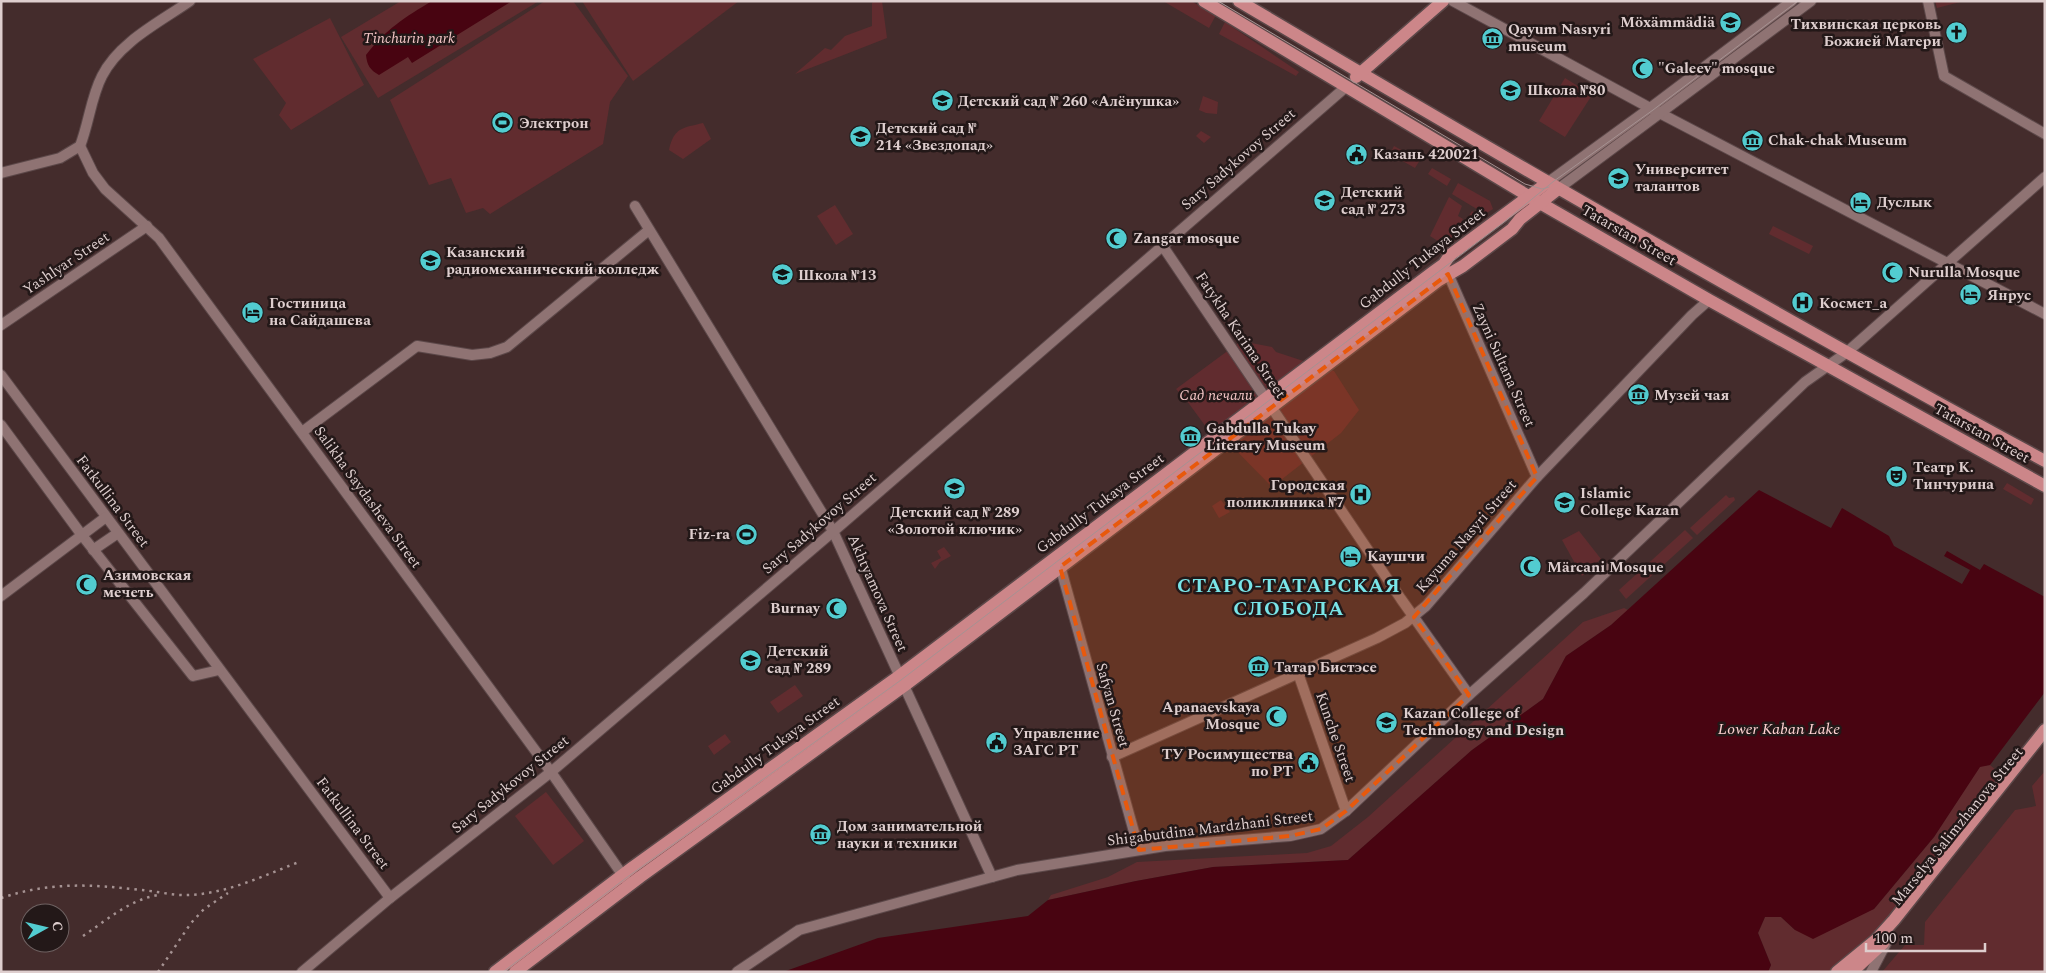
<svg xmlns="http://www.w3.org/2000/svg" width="2046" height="973" font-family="Spectral,serif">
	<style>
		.green { fill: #612c2f }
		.water { fill: #480411 }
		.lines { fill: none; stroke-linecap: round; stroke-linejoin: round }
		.minor-casing { stroke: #5c4849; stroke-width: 12 }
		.major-casing { stroke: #5c4849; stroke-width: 15 }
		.minor { stroke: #8f7373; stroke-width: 10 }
		.major { stroke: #cc8689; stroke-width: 12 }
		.tram { stroke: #a59292; stroke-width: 1 }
		.rail { stroke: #a59292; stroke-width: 2.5; stroke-dasharray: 2.5 5; stroke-linecap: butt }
		.marked { fill: #e8590c; fill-opacity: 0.2; stroke: #e8590c; stroke-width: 4; stroke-dasharray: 10 6; stroke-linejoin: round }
		.labels { text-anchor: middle; stroke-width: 5; stroke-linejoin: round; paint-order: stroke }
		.poi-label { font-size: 15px; font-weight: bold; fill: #decece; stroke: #231818; text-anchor: start }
		.park-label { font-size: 15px; font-style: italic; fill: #f2c5c5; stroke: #231818 }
		.street-label { font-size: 15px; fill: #decece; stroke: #231818 }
		.water-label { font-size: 16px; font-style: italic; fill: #fed1d1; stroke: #231818 }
		.district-label { font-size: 20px; font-weight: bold; letter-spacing: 1px; fill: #79e5e8; stroke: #231818 }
	</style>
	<rect width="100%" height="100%" fill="#442c2c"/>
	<g class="green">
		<polygon points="401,1 539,1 378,98 341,37"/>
		<polygon points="545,1 573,1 628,76 610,102 603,144 490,214 483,208 466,213 451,178 429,185 390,100"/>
		<polygon points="582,1 739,1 633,81"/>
		<polygon points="874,1 882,1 887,38 795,74 825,48 831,50 845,36 872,26 872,3"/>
		<polygon points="1163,1 1191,1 1216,15 1209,28"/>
		<polygon points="1935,1 1964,1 1937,8"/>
		<polygon points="330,18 364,85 291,130 279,115 286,103 253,59"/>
		<polygon points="1225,22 1299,72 1296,76 1219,34"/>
		<polygon points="1565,78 1592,95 1565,137 1539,121"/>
		<polygon points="1203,96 1218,102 1217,114 1206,113 1199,110"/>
		<path d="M 703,123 L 711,139 L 683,159 L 669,150 C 674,127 683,128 703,123 Z"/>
		<polygon points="1201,131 1211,137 1204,143 1196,136"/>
		<polygon points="1394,146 1420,160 1415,168 1390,154"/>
		<polygon points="1432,168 1451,179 1447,186 1428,174"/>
		<polygon points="1458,183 1490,201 1493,209 1485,214 1452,194"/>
		<polygon points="1449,197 1462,206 1458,216 1463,219 1448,244 1444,245 1430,236"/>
		<polygon points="835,205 853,234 836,245 817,216"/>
		<polygon points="1472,211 1481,217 1465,231 1461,228"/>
		<polygon points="1773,226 1813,246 1809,254 1769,234"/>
		<polygon points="1241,341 1272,347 1276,352 1334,371 1359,410 1341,433 1272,487 1214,428 1209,431 1187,401 1176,389"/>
		<polygon points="2007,483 2034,499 2031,505 2003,489"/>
		<polygon points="1726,495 1729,498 1734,497 1735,500 1697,535 1690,528"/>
		<polygon points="1221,500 1230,512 1219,518 1212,506"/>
		<polygon points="1685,530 1693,538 1626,599 1619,590"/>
		<polygon points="1579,531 1601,559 1582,576 1562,540"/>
		<polygon points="944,547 951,556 940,562 935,569 931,563 941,558 937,551"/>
		<polygon points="1624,608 1628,610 1611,625 1566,656 1543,699 1472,750 1348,860 1213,867 1136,881 1048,900 1051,895 1108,877 1137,862 1307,853 1331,846 1368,817 1583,622"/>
		<polygon points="795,685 803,696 778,713 770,702"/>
		<polygon points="725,734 731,742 714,755 708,746"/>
		<polygon points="1990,765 2003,776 1907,898 1870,938 1832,972 1768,972 1771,965 1758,933 1765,917 1781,917 1795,930 1874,909 1934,837 1980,766"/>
		<polygon points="2045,771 2045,972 1882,972 1905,945 1924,945 1925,922 2015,810 2036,806 2032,786"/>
		<polygon points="546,792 584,841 553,865 515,816"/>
	</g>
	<g class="water">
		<path d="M 432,1 L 512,1 L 412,63 L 408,57 L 379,75 C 370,70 367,65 366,55 C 385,30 405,17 432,1 Z"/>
		<polygon points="1759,490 1831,528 1842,508 1889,536 1894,546 1962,584 1970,570 1944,556 1947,551 1980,570 1984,564 2045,597 2045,692 1990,765 1980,767 1934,837 1874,909 1813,939 1795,930 1781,917 1765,917 1758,933 1771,965 1768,972 783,972 878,938 1028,916 1048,900 1136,881 1213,867 1348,860 1472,750 1543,699 1566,656 1611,625"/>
	</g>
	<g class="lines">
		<defs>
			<g id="minor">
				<polyline points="1453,1 1650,108 2045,314"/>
				<polyline points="1928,1 1944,76 2045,134"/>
				<polyline points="80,146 93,173 105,189 159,238 551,772 626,880"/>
				<path d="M 1,173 L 60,158 L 80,146 C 89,123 91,97 102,76 C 119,42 160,22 190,1"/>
				<polyline points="1547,183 1650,108 1792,1"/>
				<polyline points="1558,189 1811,1"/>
				<polyline points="635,206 833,531 992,877"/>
				<polyline points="1162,245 1401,599 1469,695"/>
				<polyline points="1446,269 1537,477"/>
				<polyline points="1,325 147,226"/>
				<polyline points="1,375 390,898"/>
				<polyline points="1,425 81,534 193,676 219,670"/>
				<polyline points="302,432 417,346 472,355 490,353 507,347 649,230"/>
				<polyline points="93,550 118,533"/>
				<polyline points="1059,562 1139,850"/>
				<polyline points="1,596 106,517"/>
				<polyline points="1298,673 1346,811"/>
				<polyline points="1112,757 1377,638 1405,623 1426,606 1537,477 1692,315 1709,300"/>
				<polyline points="302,972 390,898 551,772 842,524 1347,86"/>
				<polyline points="737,972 799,930 1017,870 1165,846 1290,836 1321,829 1346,811 1469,695 1584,593 1805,382 1846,353 2045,177"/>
				<polyline points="1871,972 1890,936"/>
			</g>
			<g id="major">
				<polyline points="1204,1 1540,203 1709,300 2045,486"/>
				<path d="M 1239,1 C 1505,159 1773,314 2045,461"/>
				<polyline points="1356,77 1443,1"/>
				<polyline points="495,972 633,867 899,676 1433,272 1444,264 1450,255 1547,183"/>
				<polyline points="515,972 640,877 904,686 1439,280 1463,266 1512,229 1520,219 1558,189"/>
				<polyline points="1837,972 1876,940 1894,920 2045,730"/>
				<polyline points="1852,972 1883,943"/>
			</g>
		</defs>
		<use href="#minor" class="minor-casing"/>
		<use href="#major" class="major-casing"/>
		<use href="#minor" class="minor"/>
		<use href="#major" class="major"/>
		<g class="tram">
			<polyline points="1218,1 1525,184 1542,189 1549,187"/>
			<polyline points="503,972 626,878 901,680 1504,222 1554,181 1653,110 1798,1"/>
		</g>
		<g class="rail">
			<path d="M 1,898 C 49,882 91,884 141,890 C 156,891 174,896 190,895 C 228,893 263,876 299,862"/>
			<path d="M 83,936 C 107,920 129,900 158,895"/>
			<polyline points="158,972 191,923 204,909 228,893"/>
		</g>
	</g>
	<path class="marked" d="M 1448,274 L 1537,477 L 1414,617 L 1469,695 L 1346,811 L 1321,829 L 1290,836 L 1139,850 L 1060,567 Z"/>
	<defs>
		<symbol id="school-disc" viewBox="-11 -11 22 22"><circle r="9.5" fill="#52ccd0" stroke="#231818"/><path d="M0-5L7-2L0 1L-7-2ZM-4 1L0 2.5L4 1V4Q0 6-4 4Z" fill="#111"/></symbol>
		<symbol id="church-disc" viewBox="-11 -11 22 22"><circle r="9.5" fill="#52ccd0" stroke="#231818"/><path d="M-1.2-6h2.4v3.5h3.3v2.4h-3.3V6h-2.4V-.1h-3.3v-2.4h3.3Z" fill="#111"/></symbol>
		<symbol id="museum-disc" viewBox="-11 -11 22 22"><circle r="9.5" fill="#52ccd0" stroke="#231818"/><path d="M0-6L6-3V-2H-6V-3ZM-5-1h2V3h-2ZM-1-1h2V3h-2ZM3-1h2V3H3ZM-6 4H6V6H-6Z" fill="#111"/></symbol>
		<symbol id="mosque-disc" viewBox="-11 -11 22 22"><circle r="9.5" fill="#52ccd0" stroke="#231818"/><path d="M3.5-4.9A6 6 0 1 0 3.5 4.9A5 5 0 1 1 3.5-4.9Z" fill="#111"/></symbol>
		<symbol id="stadium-disc" viewBox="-11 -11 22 22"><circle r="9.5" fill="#52ccd0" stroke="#231818"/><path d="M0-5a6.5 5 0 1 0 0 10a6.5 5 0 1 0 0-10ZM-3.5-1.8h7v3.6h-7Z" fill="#111"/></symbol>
		<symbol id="civic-disc" viewBox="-11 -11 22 22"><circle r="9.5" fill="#52ccd0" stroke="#231818"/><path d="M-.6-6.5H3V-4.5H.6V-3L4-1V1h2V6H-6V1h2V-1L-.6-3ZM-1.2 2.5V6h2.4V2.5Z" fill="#111"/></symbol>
		<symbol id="university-disc" viewBox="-11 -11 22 22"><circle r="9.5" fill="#52ccd0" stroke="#231818"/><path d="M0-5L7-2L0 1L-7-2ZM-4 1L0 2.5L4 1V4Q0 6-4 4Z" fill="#111"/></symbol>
		<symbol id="hotel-disc" viewBox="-11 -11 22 22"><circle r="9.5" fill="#52ccd0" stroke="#231818"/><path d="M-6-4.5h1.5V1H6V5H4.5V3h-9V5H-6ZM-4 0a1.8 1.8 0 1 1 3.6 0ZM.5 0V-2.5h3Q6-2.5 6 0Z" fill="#111"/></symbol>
		<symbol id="hospital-disc" viewBox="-11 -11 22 22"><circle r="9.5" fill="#52ccd0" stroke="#231818"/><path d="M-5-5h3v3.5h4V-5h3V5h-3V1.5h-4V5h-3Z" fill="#111"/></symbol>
		<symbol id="theatre-disc" viewBox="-11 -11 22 22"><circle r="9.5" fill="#52ccd0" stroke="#231818"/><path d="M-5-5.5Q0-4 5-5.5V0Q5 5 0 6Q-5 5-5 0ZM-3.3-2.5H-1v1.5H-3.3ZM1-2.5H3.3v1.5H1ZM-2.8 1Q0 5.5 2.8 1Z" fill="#111"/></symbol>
	</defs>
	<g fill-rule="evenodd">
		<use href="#school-disc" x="1718" y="10" width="25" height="25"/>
		<use href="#church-disc" x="1944" y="20" width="25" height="25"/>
		<use href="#museum-disc" x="1480" y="26" width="25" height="25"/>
		<use href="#mosque-disc" x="1630" y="56" width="25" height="25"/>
		<use href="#school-disc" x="1498" y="78" width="25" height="25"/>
		<use href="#school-disc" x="930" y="88" width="25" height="25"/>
		<use href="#stadium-disc" x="490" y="110" width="25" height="25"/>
		<use href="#school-disc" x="848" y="124" width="25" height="25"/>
		<use href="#museum-disc" x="1740" y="128" width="25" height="25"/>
		<use href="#civic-disc" x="1344" y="142" width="25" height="25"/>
		<use href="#university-disc" x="1606" y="166" width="25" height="25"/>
		<use href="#school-disc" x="1312" y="188" width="25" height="25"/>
		<use href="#hotel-disc" x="1848" y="190" width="25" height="25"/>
		<use href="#mosque-disc" x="1104" y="226" width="25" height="25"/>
		<use href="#university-disc" x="418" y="248" width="25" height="25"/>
		<use href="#mosque-disc" x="1880" y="260" width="25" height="25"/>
		<use href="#school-disc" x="770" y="262" width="25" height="25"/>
		<use href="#hotel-disc" x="1958" y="282" width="25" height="25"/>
		<use href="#hospital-disc" x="1790" y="290" width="25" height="25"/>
		<use href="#hotel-disc" x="240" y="300" width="25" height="25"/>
		<use href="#museum-disc" x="1626" y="382" width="25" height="25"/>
		<use href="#museum-disc" x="1178" y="424" width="25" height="25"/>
		<use href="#theatre-disc" x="1884" y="464" width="25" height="25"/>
		<use href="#school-disc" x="942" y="476" width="25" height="25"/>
		<use href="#hospital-disc" x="1348" y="482" width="25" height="25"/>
		<use href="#university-disc" x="1552" y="490" width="25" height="25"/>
		<use href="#stadium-disc" x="734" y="522" width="25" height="25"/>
		<use href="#hotel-disc" x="1338" y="544" width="25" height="25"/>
		<use href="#mosque-disc" x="1518" y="554" width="25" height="25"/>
		<use href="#mosque-disc" x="74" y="572" width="25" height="25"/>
		<use href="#mosque-disc" x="824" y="596" width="25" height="25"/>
		<use href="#school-disc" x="738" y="648" width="25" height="25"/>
		<use href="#museum-disc" x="1246" y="654" width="25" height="25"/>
		<use href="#mosque-disc" x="1264" y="704" width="25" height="25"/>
		<use href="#university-disc" x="1374" y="710" width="25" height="25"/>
		<use href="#civic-disc" x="984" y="730" width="25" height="25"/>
		<use href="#civic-disc" x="1296" y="750" width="25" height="25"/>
		<use href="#museum-disc" x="808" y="822" width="25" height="25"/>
	</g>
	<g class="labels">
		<g class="poi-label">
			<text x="1715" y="27" text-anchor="end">Möxämmädiä</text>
			<text x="1941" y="29" text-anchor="end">Тихвинская церковь<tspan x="1941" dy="17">Божией Матери</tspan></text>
			<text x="1508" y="34">Qayum Nasıyri<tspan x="1508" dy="17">museum</tspan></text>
			<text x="1658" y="73">"Galeev" mosque</text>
			<text x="1527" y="95">Школа №80</text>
			<text x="958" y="106">Детский сад № 260 «Алёнушка»</text>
			<text x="519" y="128">Электрон</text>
			<text x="876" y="133">Детский сад №<tspan x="876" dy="17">214 «Звездопад»</tspan></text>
			<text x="1768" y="145">Chak-chak Museum</text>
			<text x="1373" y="159">Казань 420021</text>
			<text x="1635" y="174">Университет<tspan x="1635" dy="17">талантов</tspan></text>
			<text x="1341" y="197">Детский<tspan x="1341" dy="17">сад № 273</tspan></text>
			<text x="1877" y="207">Дуслык</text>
			<text x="1133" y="243">Zangar mosque</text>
			<text x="446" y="257">Казанский<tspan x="446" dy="17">радиомеханический колледж</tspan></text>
			<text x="1908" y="277">Nurulla Mosque</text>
			<text x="798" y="280">Школа №13</text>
			<text x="1987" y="300">Янрус</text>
			<text x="269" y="308">Гостиница<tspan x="269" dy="17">на Сайдашева</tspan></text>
			<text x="1819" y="308">Космет_а</text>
			<text x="1654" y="400">Музей чая</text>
			<text x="1206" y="433">Gabdulla Tukay<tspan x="1206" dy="17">Literary Museum</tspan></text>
			<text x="1913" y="472">Театр К.<tspan x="1913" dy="17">Тинчурина</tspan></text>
			<text x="1345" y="490" text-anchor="end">Городская<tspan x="1345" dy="17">поликлиника №7</tspan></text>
			<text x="1580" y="498">Islamic<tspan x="1580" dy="17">College Kazan</tspan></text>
			<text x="955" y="517" text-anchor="middle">Детский сад № 289<tspan x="955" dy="17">«Золотой ключик»</tspan></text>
			<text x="730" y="539" text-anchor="end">Fiz-ra</text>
			<text x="1367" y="561">Каушчи</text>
			<text x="1547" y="572">Märcani Mosque</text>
			<text x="103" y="580">Азимовская<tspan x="103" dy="17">мечеть</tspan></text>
			<text x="820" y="613" text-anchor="end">Burnay</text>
			<text x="767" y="656">Детский<tspan x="767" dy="17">сад № 289</tspan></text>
			<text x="1274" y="672">Татар Бистэсе</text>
			<text x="1260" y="712" text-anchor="end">Apanaevskaya<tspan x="1260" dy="17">Mosque</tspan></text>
			<text x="1403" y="718">Kazan College of<tspan x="1403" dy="17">Technology and Design</tspan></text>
			<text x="1013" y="738">Управление<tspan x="1013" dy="17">ЗАГС РТ</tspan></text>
			<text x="1293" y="759" text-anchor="end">ТУ Росимущества<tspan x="1293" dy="17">по РТ</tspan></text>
			<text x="837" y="831">Дом занимательной<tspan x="837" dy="17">науки и техники</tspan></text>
		</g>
		<g class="park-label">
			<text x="409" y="43">Tinchurin park</text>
			<text x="1216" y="400">Сад печали</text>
		</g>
		<g class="street-label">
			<text transform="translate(1238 159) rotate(-41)" y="5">Sary Sadykovoy Street</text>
			<text transform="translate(1629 235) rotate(30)" y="5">Tatarstan Street</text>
			<text transform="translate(1422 258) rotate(-38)" y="5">Gabdully Tukaya Street</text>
			<text transform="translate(66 263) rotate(-34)" y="5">Yashlyar Street</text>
			<text transform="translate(1241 335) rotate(56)" y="5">Fatykha Karima Street</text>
			<text transform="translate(1504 365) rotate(66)" y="5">Zayni Sultana Street</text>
			<text transform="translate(1982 433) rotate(29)" y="5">Tatarstan Street</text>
			<text transform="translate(368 497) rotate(54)" y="5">Salikha Saydasheva Street</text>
			<text transform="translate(113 501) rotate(53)" y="5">Fatkullina Street</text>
			<text transform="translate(1100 503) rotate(-37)" y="5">Gabdully Tukaya Street</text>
			<text transform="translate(819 523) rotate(-41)" y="5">Sary Sadykovoy Street</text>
			<text transform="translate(1466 536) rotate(-49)" y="5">Kayuma Nasyri Street</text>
			<text transform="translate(878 593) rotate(66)" y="5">Akhtyamova Street</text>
			<text transform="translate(1113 705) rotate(74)" y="5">Safyan Street</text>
			<text transform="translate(1336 737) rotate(71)" y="5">Kunche Street</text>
			<text transform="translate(775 745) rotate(-36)" y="5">Gabdully Tukaya Street</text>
			<text transform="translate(510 784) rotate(-39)" y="5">Sary Sadykovoy Street</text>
			<text transform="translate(353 823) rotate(53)" y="5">Fatkullina Street</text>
			<text transform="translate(1957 826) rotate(-51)" y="5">Marselya Salimzhanova Street</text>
			<text transform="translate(1210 828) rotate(-7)" y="5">Shigabutdina Mardzhani Street</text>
		</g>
		<g class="water-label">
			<text x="1779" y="734">Lower Kaban Lake</text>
		</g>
		<g class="district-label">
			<text x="1289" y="592">СТАРО-ТАТАРСКАЯ<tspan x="1289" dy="23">СЛОБОДА</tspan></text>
		</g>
	</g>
	<rect width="2046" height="973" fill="none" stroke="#decece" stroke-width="5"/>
	<g transform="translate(45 928) rotate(82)"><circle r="24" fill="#231818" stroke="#6e6161"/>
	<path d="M0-4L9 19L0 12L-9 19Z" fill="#52ccd0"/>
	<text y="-8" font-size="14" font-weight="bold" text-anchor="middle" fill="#decece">С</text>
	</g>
	<path d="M1866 943v8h119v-8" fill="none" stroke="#decece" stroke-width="2.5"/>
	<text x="1874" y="943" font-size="15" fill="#decece" stroke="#231818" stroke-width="4" paint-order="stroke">100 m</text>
</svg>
